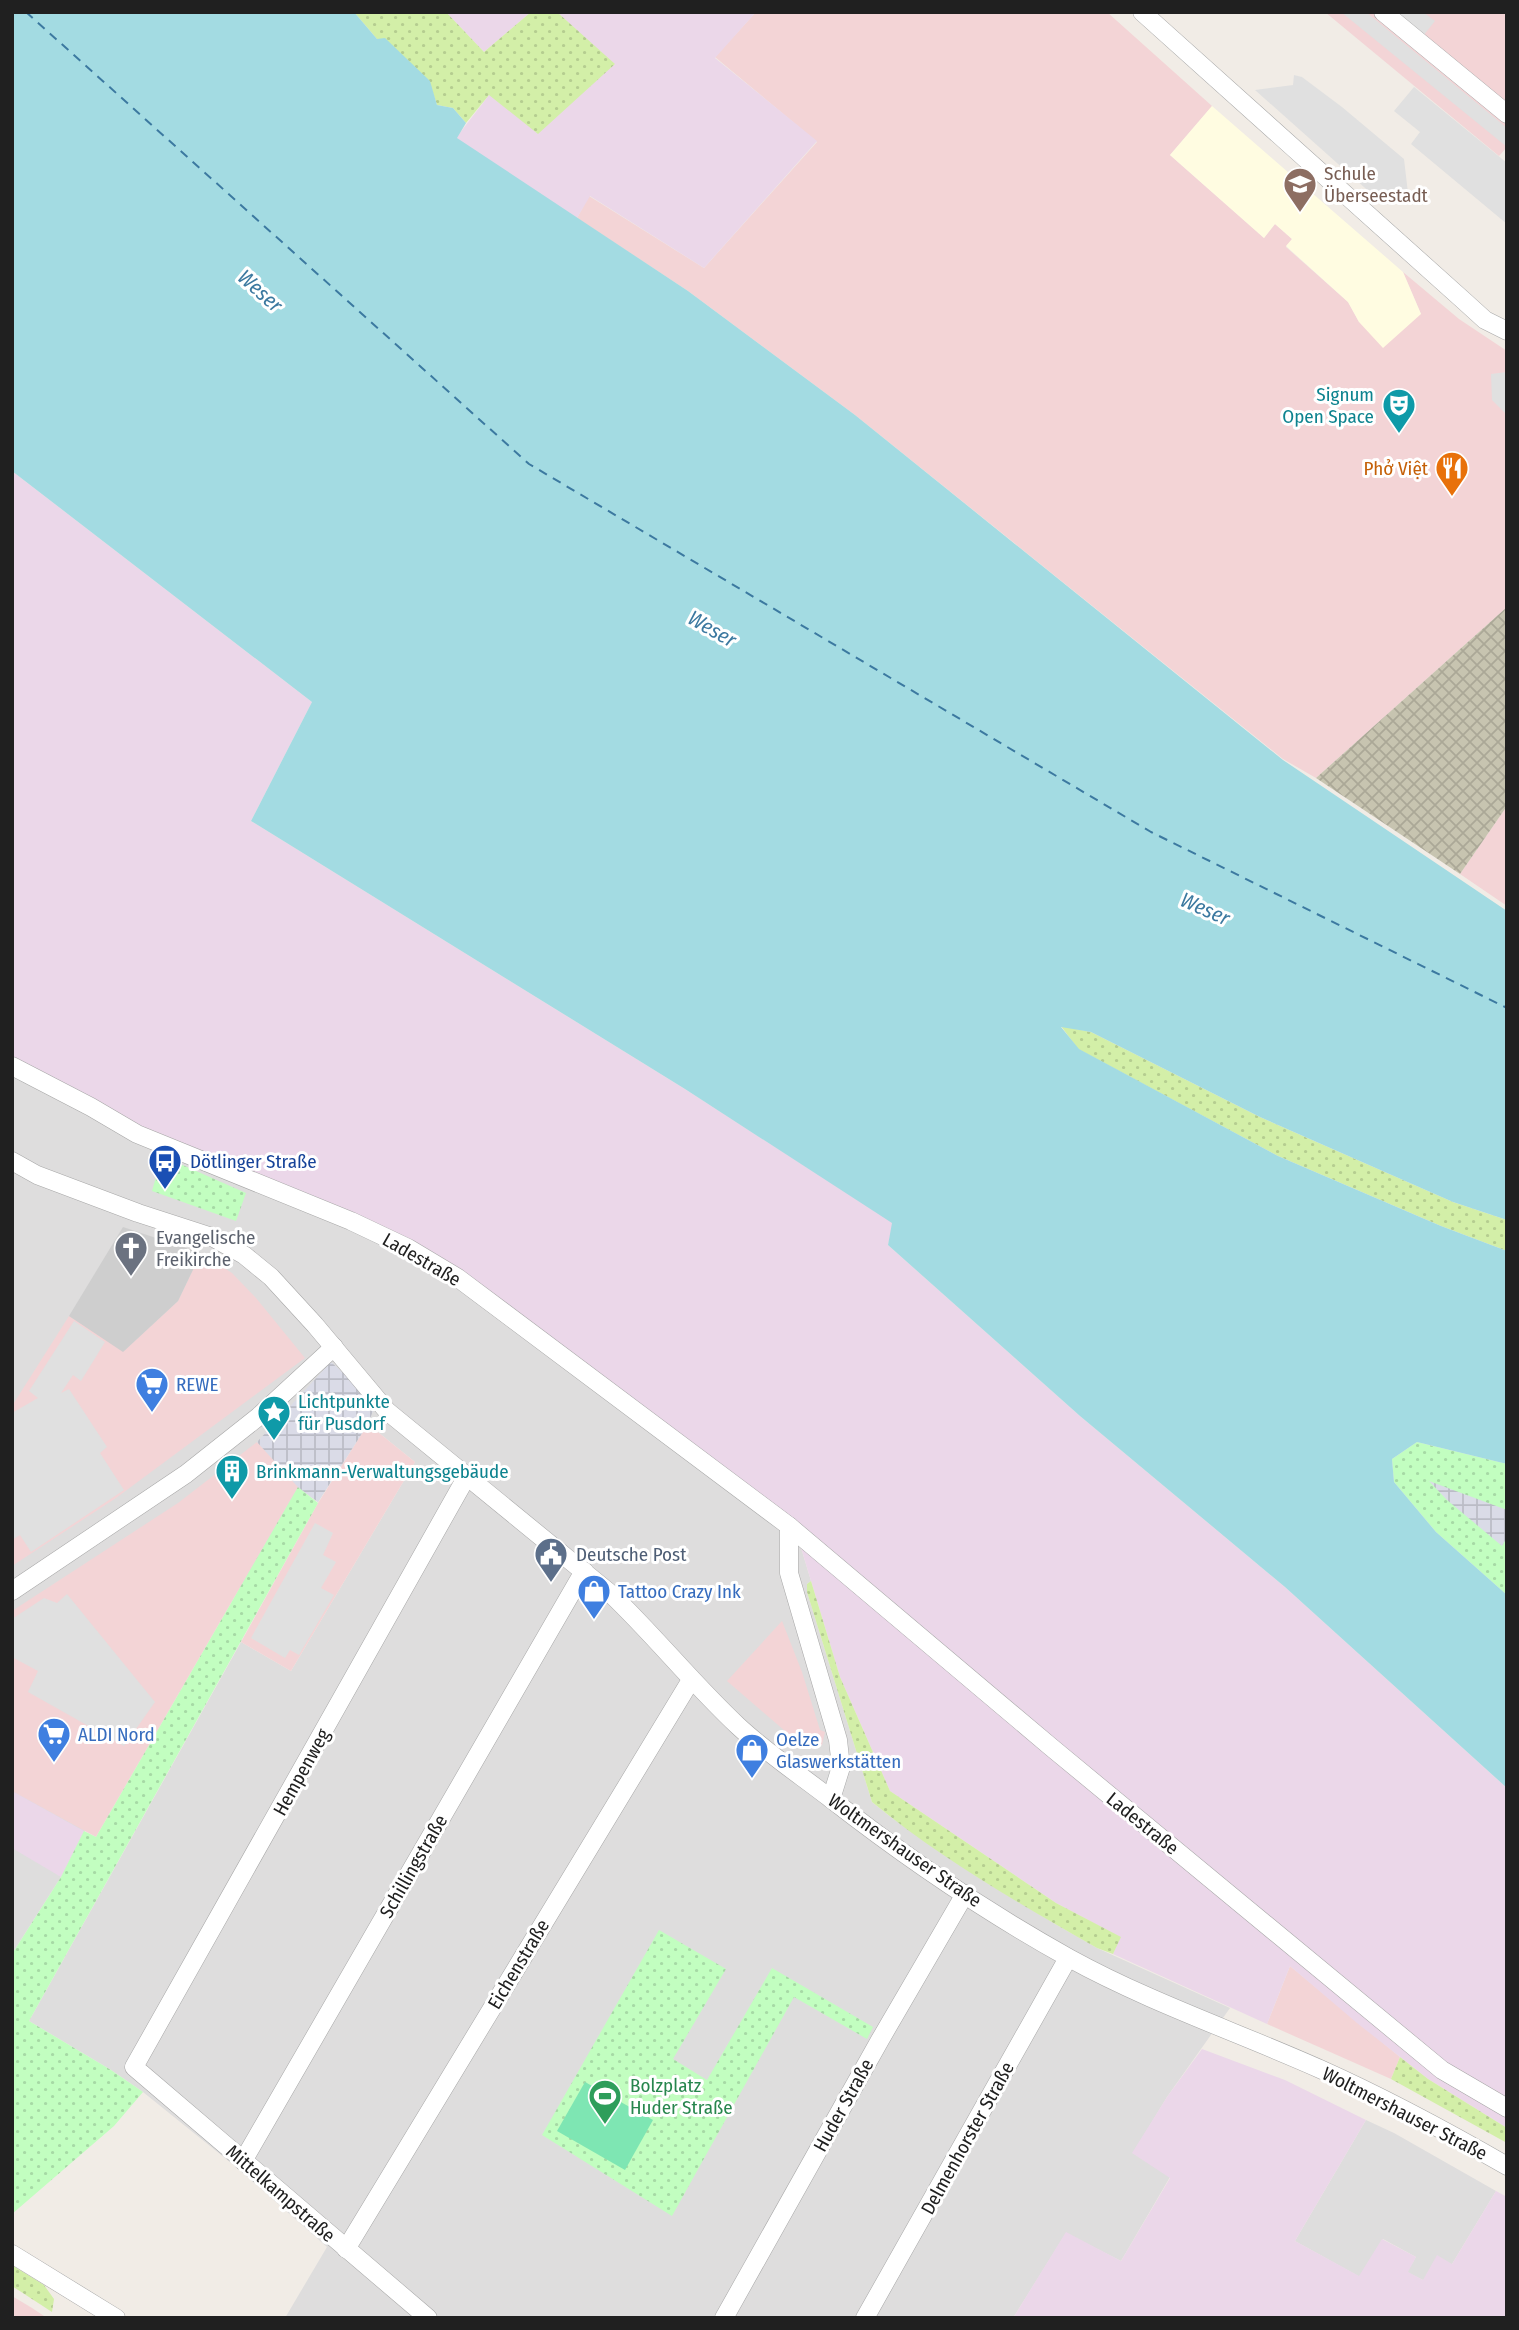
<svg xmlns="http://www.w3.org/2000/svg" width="1519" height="2330" font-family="'Fira Sans Condensed',sans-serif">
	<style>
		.residential { fill: #dedddd }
		.commercial { fill: #f3d4d6 }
		.industrial { fill: #ebd7e9 }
		.education { fill: #fffce1 }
		.religious { fill: #cecece }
		.construction { fill: url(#construction-cross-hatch) }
		.grass { fill: url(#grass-dots) }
		.park { fill: url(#park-dots) }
		.pitch { fill: #7ee6b3 }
		.parking { fill: #e0e0e0 }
		.plaza { fill: url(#plaza-grid) }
		.water { fill: #a3dbe2 }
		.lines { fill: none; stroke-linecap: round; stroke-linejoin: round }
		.ferry { stroke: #3c79a0; stroke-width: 2; stroke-dasharray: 9 7; stroke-linecap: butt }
		.minor-casing { stroke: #a7a7a7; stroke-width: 19 }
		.minor { stroke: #fff; stroke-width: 18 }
		.labels { text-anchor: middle; stroke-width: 6; stroke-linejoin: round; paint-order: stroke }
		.education-label { font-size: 19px; fill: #785e54; stroke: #fff; text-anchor: start }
		.culture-label { font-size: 19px; fill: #0d838f; stroke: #fff; text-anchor: start }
		.food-label { font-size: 19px; fill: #c56008; stroke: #fff; text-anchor: end }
		.transit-label { font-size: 19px; fill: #164399; stroke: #fff; text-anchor: start }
		.worship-label { font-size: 19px; fill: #5b616d; stroke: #fff; text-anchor: start }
		.street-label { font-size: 19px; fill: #202020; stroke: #fff }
		.shop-label { font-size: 19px; fill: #366cbe; stroke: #fff; text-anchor: start }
		.service-label { font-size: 19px; fill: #4e5e75; stroke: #fff; text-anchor: start }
		.leisure-label { font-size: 19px; fill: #27864d; stroke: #fff; text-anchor: start }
		.water-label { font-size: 21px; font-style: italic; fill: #3c79a0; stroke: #fff }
	</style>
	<defs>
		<pattern id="construction-cross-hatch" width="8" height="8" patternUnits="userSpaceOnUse" patternTransform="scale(1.75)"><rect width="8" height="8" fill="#c7c4b0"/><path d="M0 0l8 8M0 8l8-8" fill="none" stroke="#aba897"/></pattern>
		<pattern id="grass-dots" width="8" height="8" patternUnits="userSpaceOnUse" patternTransform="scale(1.75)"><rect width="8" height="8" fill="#d3efa8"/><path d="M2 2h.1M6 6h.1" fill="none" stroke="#b5cd90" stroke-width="1.8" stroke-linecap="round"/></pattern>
		<pattern id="park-dots" width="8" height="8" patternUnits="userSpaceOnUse" patternTransform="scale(1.75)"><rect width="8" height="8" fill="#c2fec0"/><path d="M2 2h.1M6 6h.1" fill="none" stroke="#a6d9a5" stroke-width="1.8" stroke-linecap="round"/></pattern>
		<pattern id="plaza-grid" width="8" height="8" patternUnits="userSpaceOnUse" patternTransform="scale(1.75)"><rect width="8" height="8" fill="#dadbe7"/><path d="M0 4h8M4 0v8" fill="none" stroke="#bbbcc6"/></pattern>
	</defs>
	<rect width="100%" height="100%" fill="#f1ece6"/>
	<g class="residential">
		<polygon points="12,1069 407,1252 457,1280 799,1541 811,1581 807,1584 807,1592 872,1802 892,1818 979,1878 1057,1925 1097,1948 1230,2008 1167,2097 1133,2153 1170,2177 1121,2261 1066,2233 1013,2318 285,2318 327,2247 236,2167 143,2092 111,2070 29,2021 241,1642 291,1671 415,1462 368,1424 318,1502 298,1488 248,1575 84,1832 61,1877 12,1954"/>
		<polygon points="1366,2120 1394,2133 1496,2191 1452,2264 1423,2280 1407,2272 1416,2257 1383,2239 1360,2277 1295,2241"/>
	</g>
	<g class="commercial">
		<polygon points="756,12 1107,12 1212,106 1170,155 1264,238 1275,224 1292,239 1286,247 1348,302 1359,322 1421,314 1403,272 1459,319 1507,351 1507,607 1316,778 1283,759 855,415 688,291 577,218 589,196 704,268 817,142 715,57"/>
		<polygon points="1325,12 1507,12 1507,147 1499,156"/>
		<polygon points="1507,806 1507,906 1460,874"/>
		<polygon points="201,1253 232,1273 256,1298 305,1358 116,1498 12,1566 12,1406 69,1316 124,1351 178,1301"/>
		<polygon points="368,1424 415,1462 291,1671 241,1642 318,1503"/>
		<polygon points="257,1442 298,1487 96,1837 12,1791 12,1611 178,1503"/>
		<polygon points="782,1621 802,1672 820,1730 825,1732 822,1745 813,1749 792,1737 727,1681"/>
		<polygon points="1290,1966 1400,2057 1391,2079 1267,2024"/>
		<polygon points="12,2296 32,2308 47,2318 12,2318"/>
	</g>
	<g class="industrial">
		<polygon points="446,12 531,12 484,52"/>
		<polygon points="557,12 756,12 715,58 817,141 704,268 590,196 577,218 456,138 489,95 615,65"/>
		<polygon points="12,471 312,702 251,821 685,1089 893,1223 888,1245 1080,1416 1285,1587 1507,1788 1507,2128 1428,2079 1357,2023 1290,1966 1267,2024 1113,1954 1120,1937 1056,1903 890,1791 840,1677 799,1541 457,1280 12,1069"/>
		<polygon points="12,1791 84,1831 61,1877 12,1848"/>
		<polygon points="1202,2049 1285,2080 1366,2120 1295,2241 1359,2276 1382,2239 1416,2257 1408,2272 1423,2280 1437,2255 1452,2264 1496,2191 1507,2197 1507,2318 1013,2318 1066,2232 1121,2261 1170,2178 1132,2153 1167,2097"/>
	</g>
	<polygon class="education" points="1212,106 1403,272 1421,314 1383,348 1359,322 1348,302 1286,246 1292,239 1275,224 1264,238 1170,155"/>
	<polygon class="religious" points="123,1227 201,1253 178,1301 123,1352 69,1316"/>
	<polygon class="construction" points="1507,607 1507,806 1460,874 1316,778"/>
	<g class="grass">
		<polygon points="354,12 446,12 484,52 531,12 557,12 615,64 538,134 489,95 466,123 453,108 437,105 429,81 377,39"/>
		<polygon points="1061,1026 1091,1032 1260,1117 1453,1202 1507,1220 1507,1251 1441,1226 1278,1156 1078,1049"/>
		<path d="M 811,1581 L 840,1677 L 890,1791 L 1056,1903 L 1121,1937 L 1113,1954 L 1097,1948 C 1020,1904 941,1859 872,1802 L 807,1592 L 807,1584 Z"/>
		<polygon points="1400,2057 1428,2079 1507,2128 1507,2143 1391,2079"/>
		<polygon points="12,2265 44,2285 54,2299 52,2312 12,2286"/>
	</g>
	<g class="park">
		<polygon points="162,1156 246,1193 236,1221 152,1191"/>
		<polygon points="1417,1442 1507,1464 1507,1595 1436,1532 1394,1482 1392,1459"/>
		<polygon points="298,1487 318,1503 29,2021 111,2070 143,2092 114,2126 12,2214 12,1954 61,1877 84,1831 96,1837"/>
		<polygon points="659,1930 726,1969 673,2059 707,2080 772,1968 873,2027 867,2039 794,1997 672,2216 542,2135"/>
	</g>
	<polygon class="pitch" points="585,2082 653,2120 625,2170 557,2131"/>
	<g class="parking">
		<polygon points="1341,12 1366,12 1507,128 1507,147"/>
		<polygon points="1394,12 1423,12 1435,21 1423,36"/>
		<polygon points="1294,75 1302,77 1342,107 1404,159 1408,193 1374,196 1255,90 1293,85"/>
		<polygon points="1414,87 1507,163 1507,224 1411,144 1420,132 1394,111"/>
		<polygon points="1507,372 1507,415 1492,400 1491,374"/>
		<polygon points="74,1321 105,1342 81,1381 73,1375 61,1393 69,1389 107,1447 100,1453 124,1490 31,1552 20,1535 12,1540 12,1413 38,1398 29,1391"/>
		<polygon points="315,1523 333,1533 323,1555 336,1562 321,1588 334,1595 299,1655 290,1650 285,1658 251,1638"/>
		<polygon points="67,1594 155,1702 124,1746 28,1692 38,1671 12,1657 12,1619 44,1598 57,1603"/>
	</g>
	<g class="plaza">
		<polygon points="331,1362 376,1403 368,1424 318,1502 298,1487 257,1442"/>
		<polygon points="1429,1481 1507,1510 1507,1537 1502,1546 1447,1500"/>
	</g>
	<polygon class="water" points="12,12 354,12 377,39 385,38 430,81 437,105 453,108 466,123 457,138 688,291 855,415 1283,760 1507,911 1507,1220 1453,1202 1260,1117 1091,1032 1061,1027 1079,1049 1278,1156 1441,1226 1507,1251 1507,1464 1417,1442 1392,1459 1394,1482 1436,1532 1507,1595 1507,1788 1285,1587 1080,1416 888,1245 892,1223 685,1089 251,821 312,702 12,471"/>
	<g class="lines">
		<polyline class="ferry" points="26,12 529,464 1151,832 1507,1008"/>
		<defs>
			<g id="minor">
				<polyline points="1142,12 1463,300 1485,320 1507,331"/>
				<polyline points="1383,12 1507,114"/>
				<polyline points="12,1066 91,1107 137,1134 351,1221 408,1248 458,1278 789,1526 1051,1747 1442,2070 1507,2108"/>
				<path d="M 12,1161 L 37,1175 L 138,1213 L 212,1237 L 244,1255 L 271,1277 L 315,1325 L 387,1411 L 611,1594 C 655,1636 693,1684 738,1726 C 767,1753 800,1775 831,1799 C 904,1856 988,1913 1069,1958 C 1149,2002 1237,2032 1320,2069 C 1385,2098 1446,2131 1507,2166"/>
				<polyline points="789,1526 789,1573 838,1740 841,1767 831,1799"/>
				<polyline points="12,1591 186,1474 258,1417 334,1347"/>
				<polyline points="243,2161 584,1571"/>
				<polyline points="346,2249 691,1680"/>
				<polyline points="12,2254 116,2318"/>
				<polyline points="428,2318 134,2067 467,1476"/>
				<polyline points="724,2318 880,2040 965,1894"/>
				<polyline points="865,2318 1068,1958"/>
			</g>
		</defs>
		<use href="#minor" class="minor-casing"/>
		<use href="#minor" class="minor"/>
	</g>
	<defs>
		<symbol id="school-pin" viewBox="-11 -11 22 30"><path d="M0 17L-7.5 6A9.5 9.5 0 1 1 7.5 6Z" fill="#8d6e63" stroke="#fff"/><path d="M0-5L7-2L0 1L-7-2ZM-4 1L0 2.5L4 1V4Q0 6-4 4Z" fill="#fff"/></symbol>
		<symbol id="theatre-pin" viewBox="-11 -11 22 30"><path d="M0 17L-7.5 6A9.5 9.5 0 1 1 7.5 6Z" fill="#0f9aa8" stroke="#fff"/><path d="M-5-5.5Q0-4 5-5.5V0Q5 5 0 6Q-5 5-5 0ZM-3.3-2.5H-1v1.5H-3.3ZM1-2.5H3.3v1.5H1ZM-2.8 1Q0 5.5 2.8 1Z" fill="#fff"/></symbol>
		<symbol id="restaurant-pin" viewBox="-11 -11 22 30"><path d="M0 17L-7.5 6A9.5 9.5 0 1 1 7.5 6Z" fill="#e8710a" stroke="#fff"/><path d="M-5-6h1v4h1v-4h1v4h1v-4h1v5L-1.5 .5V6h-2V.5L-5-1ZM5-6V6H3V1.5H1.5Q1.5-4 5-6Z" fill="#fff"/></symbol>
		<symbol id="bus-pin" viewBox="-11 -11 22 30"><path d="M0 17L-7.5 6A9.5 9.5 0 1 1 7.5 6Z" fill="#1a4fb4" stroke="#fff"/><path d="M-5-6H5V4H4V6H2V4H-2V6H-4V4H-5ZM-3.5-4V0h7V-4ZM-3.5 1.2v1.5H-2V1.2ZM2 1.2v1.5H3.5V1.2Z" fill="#fff"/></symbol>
		<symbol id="church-pin" viewBox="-11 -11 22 30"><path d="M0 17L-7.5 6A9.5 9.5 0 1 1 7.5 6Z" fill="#6b7280" stroke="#fff"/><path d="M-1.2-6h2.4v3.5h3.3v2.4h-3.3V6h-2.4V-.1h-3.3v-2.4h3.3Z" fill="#fff"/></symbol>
		<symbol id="supermarket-pin" viewBox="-11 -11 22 30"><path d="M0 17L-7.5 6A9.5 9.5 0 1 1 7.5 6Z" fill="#3f7fe0" stroke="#fff"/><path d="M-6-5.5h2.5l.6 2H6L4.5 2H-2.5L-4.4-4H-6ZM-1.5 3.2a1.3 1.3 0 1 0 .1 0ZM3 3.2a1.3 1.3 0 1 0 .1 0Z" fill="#fff"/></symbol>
		<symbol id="sight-pin" viewBox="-11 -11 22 30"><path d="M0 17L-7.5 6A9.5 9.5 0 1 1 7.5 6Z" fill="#0f9aa8" stroke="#fff"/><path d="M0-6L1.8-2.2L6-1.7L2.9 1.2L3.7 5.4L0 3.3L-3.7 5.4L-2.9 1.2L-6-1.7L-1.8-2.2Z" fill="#fff"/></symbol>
		<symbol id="building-pin" viewBox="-11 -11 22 30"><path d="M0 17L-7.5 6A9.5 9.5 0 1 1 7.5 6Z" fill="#0f9aa8" stroke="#fff"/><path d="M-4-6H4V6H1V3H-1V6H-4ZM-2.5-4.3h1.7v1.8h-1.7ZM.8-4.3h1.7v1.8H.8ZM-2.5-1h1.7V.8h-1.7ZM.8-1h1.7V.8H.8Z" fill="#fff"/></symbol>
		<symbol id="civic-pin" viewBox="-11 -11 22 30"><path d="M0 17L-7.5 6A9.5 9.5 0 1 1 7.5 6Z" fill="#5c6f8a" stroke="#fff"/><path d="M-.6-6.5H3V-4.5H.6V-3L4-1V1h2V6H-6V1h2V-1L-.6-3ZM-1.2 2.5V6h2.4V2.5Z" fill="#fff"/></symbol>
		<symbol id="shop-pin" viewBox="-11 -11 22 30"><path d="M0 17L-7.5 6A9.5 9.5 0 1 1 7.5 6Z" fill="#3f7fe0" stroke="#fff"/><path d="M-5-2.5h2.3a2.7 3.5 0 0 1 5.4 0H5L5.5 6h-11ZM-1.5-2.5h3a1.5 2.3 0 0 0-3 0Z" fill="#fff"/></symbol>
		<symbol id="stadium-pin" viewBox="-11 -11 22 30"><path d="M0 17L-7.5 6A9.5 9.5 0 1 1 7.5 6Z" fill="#2e9e5b" stroke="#fff"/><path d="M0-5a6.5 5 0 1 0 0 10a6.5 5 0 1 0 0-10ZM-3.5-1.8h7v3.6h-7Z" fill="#fff"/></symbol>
	</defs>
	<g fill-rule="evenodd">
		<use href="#school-pin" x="1281" y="165" width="38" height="52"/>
		<use href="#theatre-pin" x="1380" y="386" width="38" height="52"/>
		<use href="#restaurant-pin" x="1433" y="449" width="38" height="52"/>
		<use href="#bus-pin" x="146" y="1142" width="38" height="52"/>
		<use href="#church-pin" x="112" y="1229" width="38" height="52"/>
		<use href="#supermarket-pin" x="133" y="1365" width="38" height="52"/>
		<use href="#sight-pin" x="255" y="1393" width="38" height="52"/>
		<use href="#building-pin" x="213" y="1452" width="38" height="52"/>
		<use href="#civic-pin" x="532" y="1535" width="38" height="52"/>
		<use href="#shop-pin" x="575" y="1572" width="38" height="52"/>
		<use href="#supermarket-pin" x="35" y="1715" width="38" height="52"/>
		<use href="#shop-pin" x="733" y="1731" width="38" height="52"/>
		<use href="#stadium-pin" x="586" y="2077" width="38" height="52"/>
	</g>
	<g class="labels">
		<g class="education-label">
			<text x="1324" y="180">Schule<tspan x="1324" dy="22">Überseestadt</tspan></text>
		</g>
		<g class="culture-label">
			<text x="1374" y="401" text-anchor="end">Signum<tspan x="1374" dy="22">Open Space</tspan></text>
			<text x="298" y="1408">Lichtpunkte<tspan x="298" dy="22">für Pusdorf</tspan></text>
			<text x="256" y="1478">Brinkmann-Verwaltungsgebäude</text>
		</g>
		<g class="food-label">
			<text x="1428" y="475">Phở Việt</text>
		</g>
		<g class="transit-label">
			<text x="190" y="1168">Dötlinger Straße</text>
		</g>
		<g class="worship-label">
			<text x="156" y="1244">Evangelische<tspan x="156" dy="22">Freikirche</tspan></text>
		</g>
		<g class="street-label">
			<text transform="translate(422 1259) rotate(30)" y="7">Ladestraße</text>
			<text transform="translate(301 1772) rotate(-61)" y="7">Hempenweg</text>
			<text transform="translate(1143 1823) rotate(39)" y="7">Ladestraße</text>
			<text transform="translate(905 1850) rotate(35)" y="7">Woltmershauser Straße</text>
			<text transform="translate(413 1866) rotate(-60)" y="7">Schillingstraße</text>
			<text transform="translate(518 1964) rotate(-59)" y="7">Eichenstraße</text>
			<text transform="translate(843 2105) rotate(-61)" y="7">Huder Straße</text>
			<text transform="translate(1405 2113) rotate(27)" y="7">Woltmershauser Straße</text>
			<text transform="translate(967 2138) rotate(-61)" y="7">Delmenhorster Straße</text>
			<text transform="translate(281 2193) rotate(41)" y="7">Mittelkampstraße</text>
		</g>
		<g class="shop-label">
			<text x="176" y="1391">REWE</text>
			<text x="618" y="1598">Tattoo Crazy Ink</text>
			<text x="78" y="1741">ALDI Nord</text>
			<text x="776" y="1746">Oelze<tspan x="776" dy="22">Glaswerkstätten</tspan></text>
		</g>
		<g class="service-label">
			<text x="576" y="1561">Deutsche Post</text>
		</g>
		<g class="leisure-label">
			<text x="630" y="2092">Bolzplatz<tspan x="630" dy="22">Huder Straße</tspan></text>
		</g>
		<g class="water-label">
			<text transform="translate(260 291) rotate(42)" y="7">Weser</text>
			<text transform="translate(712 629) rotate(30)" y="7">Weser</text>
			<text transform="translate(1205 909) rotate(24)" y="7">Weser</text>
		</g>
	</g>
	<rect width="1519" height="2330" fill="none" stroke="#202020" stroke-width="28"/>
</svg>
